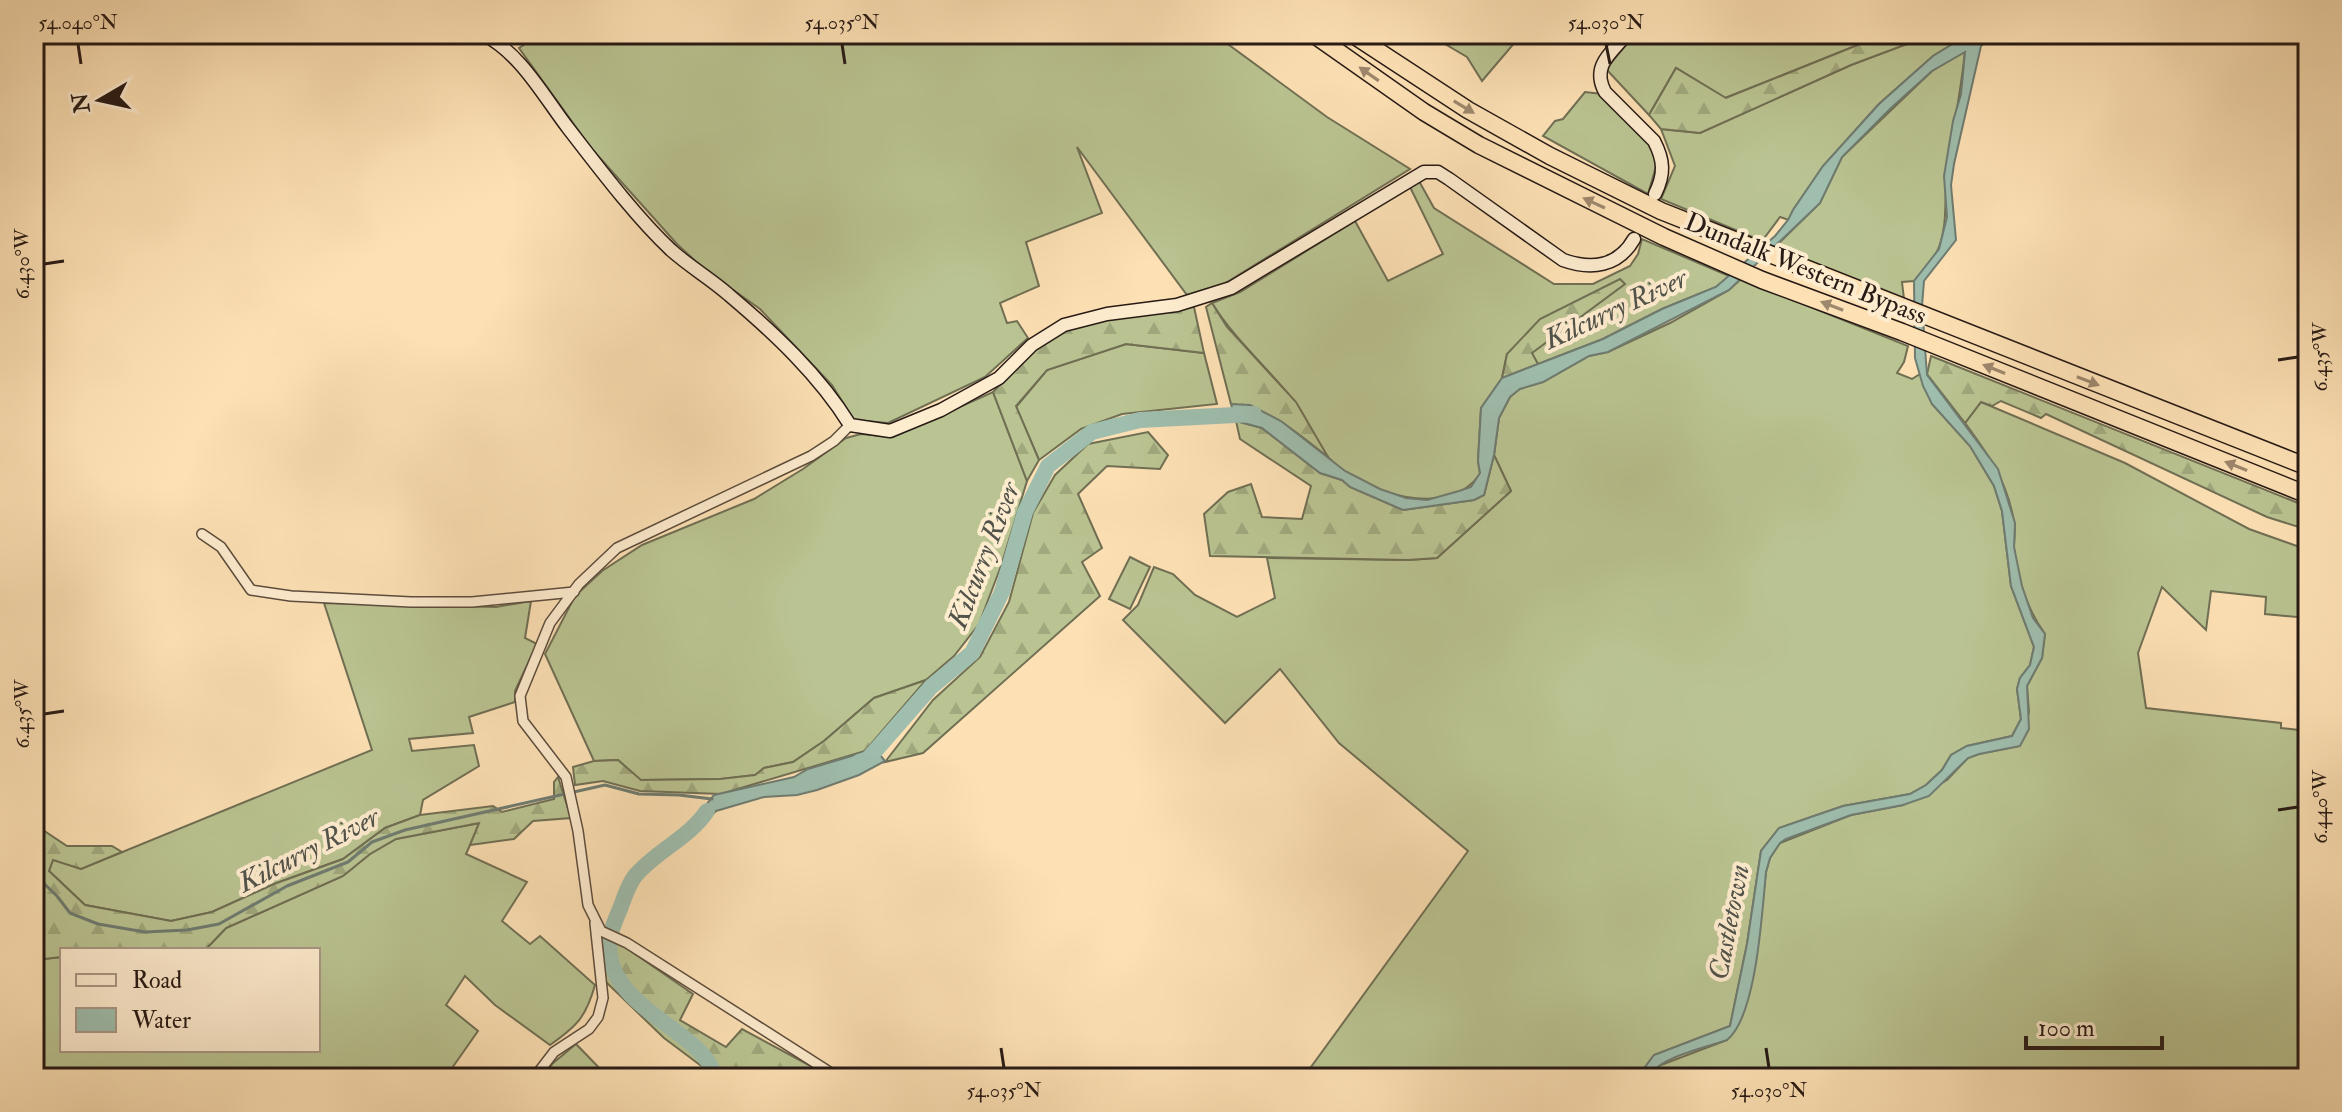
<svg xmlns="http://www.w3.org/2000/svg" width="2342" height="1112" font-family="'IM FELL Double Pica',serif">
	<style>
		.grass { fill: #bac492; stroke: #706f54; stroke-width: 2 }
		.forest { fill: url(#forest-firs); stroke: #706f54; stroke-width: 2 }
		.water { fill: #9fbeae; stroke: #6f7c71; stroke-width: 2 }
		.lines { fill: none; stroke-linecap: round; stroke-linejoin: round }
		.stream { stroke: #6f7c71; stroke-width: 3 }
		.river { stroke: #9fbeae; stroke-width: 16 }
		.street-casing { stroke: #5c4c3d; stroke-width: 12 }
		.secondary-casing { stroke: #271a15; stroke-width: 15 }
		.highway-casing { stroke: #271a15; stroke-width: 19 }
		.street { stroke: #feeccf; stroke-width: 9 }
		.secondary { stroke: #feeccf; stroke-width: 12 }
		.highway { stroke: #fde1b5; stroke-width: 16 }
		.oneway { fill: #9d876d }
		.ticks { fill: none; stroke: #271a15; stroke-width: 3 }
		.labels { text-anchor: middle; stroke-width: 8; stroke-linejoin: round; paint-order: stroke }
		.street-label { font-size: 26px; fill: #271a15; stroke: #feeccf }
		.water-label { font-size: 28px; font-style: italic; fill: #51534b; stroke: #feeccf }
		.neatline { fill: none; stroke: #271a15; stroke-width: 3 }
		.ticks-label { font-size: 20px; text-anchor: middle; fill: #271a15 }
	</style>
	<defs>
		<pattern id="forest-firs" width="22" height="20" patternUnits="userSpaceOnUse" patternTransform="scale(2)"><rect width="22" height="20" fill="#bac492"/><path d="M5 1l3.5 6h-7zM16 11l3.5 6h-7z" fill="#a0a87d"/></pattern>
	</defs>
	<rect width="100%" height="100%" fill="#fde1b5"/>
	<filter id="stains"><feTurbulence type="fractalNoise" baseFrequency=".0025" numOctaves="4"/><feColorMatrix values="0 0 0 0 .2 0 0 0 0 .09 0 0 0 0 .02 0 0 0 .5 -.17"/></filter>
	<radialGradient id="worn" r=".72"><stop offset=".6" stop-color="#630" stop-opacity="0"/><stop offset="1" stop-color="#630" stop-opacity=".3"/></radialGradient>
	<g class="grass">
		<polygon points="541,34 597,43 619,34 1214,34 1327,117 1410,169 1224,284 1187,295 1077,147 1102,213 1026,242 1039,286 1000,303 1007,323 1017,321 1028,338 985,377 888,423 854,420 832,385 760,309 705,270 677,244 591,148 519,48"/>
		<polygon points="1428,34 1522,34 1482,81 1467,57"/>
		<polygon points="1635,34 1885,34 1725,98 1676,68 1649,115 1606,69"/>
		<polygon points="1921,34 1969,34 1933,56 1879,104 1823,166 1793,210 1789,220 1780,217 1762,241 1661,199 1675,166 1661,129 1700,133 1851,65 1915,41"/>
		<path d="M 1965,51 C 1961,93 1952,132 1947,173 C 1944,198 1948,223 1939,247 C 1935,259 1922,271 1914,281 L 1902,282 L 1904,299 L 1775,247 L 1820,203 L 1842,157 L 1932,71 Z"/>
		<polygon points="1585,92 1602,94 1650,144 1657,163 1648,194 1543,136 1555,121 1563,119"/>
		<path d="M 1419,181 L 1434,208 L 1554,284 L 1593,284 L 1630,266 L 1638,254 L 1642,239 L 1729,276 L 1716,287 L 1662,309 L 1603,339 L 1538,364 L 1531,353 L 1625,284 L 1507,354 L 1502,378 L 1481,408 L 1478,461 L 1480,474 C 1448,521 1362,493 1329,458 C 1314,442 1308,418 1294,401 C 1267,367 1235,340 1212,303 L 1240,292 L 1355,221 L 1388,281 L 1443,254 L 1410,187 Z"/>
		<polygon points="1741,279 1908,346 1904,362 1897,373 1912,379 1920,374 1932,404 1970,446 1994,486 2002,511 2011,586 2034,647 2030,665 2020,678 2017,689 2021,719 2012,736 1967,746 1951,755 1942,770 1926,785 1910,794 1843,806 1779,828 1761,851 1747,944 1730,1026 1654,1055 1637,1078 1303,1078 1468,851 1339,743 1280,669 1225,723 1123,620 1138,605 1154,567 1173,574 1195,595 1237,617 1275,598 1267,558 1408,560 1437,558 1511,491 1494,455 1499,418 1510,397 1519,389 1543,382 1589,356 1608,352 1670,323 1729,290"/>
		<polygon points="1126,344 1204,353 1217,404 1122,414 1081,429 1039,460 1016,407 1047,370"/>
		<polygon points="993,392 1027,481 1001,566 979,624 954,656 926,680 874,698 824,741 793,762 764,768 756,775 721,779 640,780 618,760 594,761 545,654 575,596 602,571 642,545 754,499 803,469 846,438 861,434 893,437"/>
		<path d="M 1981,402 L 2125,463 L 2249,529 L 2308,550 L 2308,618 L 2265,614 L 2266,597 L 2211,591 L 2206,630 L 2162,587 L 2138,653 L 2146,708 L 2281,723 L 2281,728 L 2308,731 L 2308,1078 L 1651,1078 L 1653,1068 L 1727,1040 L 1759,936 L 1766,872 L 1770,858 L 1780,843 L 1851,815 L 1903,805 L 1947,780 L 1968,758 L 1979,754 L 2019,746 L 2029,712 L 2027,686 L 2042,658 L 2045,634 C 2027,609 2016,577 2014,547 C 2014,538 2016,530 2014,522 C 2007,480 1989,456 1965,423 Z"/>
		<polygon points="1130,557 1150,567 1130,609 1109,599"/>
		<polygon points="531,601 525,638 537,644 515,691 515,702 469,717 473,733 409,739 412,751 474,745 479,766 423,800 420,815 385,828 343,859 274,884 212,912 171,921 85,905 49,871 53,859 81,869 372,750 324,603 496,607"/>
		<path d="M 480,823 L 466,854 L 527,882 L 502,921 L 530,944 L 540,936 L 595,985 C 586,1017 577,1026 550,1045 L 495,1005 L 465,976 L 446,1005 L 478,1031 L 445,1078 L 34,1078 L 34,960 L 62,957 L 62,1050 L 318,1050 L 318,950 L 205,950 L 226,928 L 343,876 L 370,854 L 396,839 Z"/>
		<polygon points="576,1044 609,1078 544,1078 552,1064"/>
	</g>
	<g class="forest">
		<polygon points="1885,34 1921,34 1915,41 1851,65 1700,133 1661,129 1649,115 1676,68 1726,98"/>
		<polygon points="1620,279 1625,284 1532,353 1538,364 1502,378 1507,354 1540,319"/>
		<path d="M 1212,303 L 1227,327 L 1296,402 L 1328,457 C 1298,434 1270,407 1231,404 L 1206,307 Z"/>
		<path d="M 1194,307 L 1204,353 L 1126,344 L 1047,370 L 1016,406 L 1039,460 L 1027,481 L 993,392 C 1009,376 1024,356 1042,343 C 1080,315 1149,313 1194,307 Z"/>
		<polygon points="1931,356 2308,507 2308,530 2267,517 2046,414 2041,418 2001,401 1992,406 1981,402 1965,423 1927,374"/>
		<polygon points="1236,421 1262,428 1320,473 1342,480 1350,487 1403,510 1474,500 1484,495 1494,455 1511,491 1437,558 1408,560 1210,556 1204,514 1228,492 1251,484 1262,517 1302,519 1311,486 1240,439"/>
		<polygon points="1148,432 1168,455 1160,469 1107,466 1078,494 1102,548 1082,562 1100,596 923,753 885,762 933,700 980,657 1009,602 1033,513 1055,475 1088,444"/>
		<polygon points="926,680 865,751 721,794 640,791 603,781 575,785 573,767 594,761 618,760 641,780 720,779 755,775 764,768 793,762 824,741 874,698"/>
		<polygon points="558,777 571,818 533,821 514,839 470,845 479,823 396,839 370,854 343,876 226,928 205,950 62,950 62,957 34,960 34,824 67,846 112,846 122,852 81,869 53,860 49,871 85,905 171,921 212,912 274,884 343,859 385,828 420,815 493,806 502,812 554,799 554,782"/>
		<polygon points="601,936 622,945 693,994 680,1020 726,1047 742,1029 833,1078 706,1078 704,1068 664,1038 606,982"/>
	</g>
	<g class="water">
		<path d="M 1969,34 L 1993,34 L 1981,46 L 1954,164 L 1951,185 L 1956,240 L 1924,281 L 1922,306 L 1927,375 L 1998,469 L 2015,523 L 2014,547 L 2022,586 L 2033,618 L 2045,634 L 2042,658 L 2027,686 L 2029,729 L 2020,746 L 1979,754 L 1968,758 L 1929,796 L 1903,805 L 1851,815 L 1786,839 L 1780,843 L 1770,858 L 1766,872 C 1762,911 1757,1016 1727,1040 C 1705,1048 1658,1057 1648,1078 L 1637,1078 L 1654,1055 L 1730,1026 L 1747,944 L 1761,851 L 1779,828 L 1843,806 L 1910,794 L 1926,785 L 1942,770 L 1951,755 L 1967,746 L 2012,736 L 2021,719 L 2017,689 L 2020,678 L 2030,665 L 2034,647 L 2011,586 L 2002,511 L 1994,486 L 1970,446 L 1932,404 L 1923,386 L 1915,358 L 1914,281 L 1939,249 L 1947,217 L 1944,176 L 1953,121 L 1961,94 L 1965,52 L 1932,71 L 1890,109 L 1842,157 L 1820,203 L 1729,290 L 1608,352 L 1589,356 L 1543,382 L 1520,389 L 1510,397 L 1499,418 L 1494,455 L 1484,495 L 1474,500 L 1403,510 L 1350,487 L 1342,480 L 1320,473 L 1262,428 L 1236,421 L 1231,404 L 1250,405 L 1281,421 L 1345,471 L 1380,489 L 1406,498 L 1427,500 L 1459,491 L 1471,487 L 1480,473 L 1478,461 L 1481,408 L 1502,378 L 1603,339 L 1662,309 L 1716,287 L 1775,236 L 1788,220 L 1793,210 L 1823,166 L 1879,104 L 1933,56 Z"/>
		<polygon points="875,749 885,761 859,775 817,790 797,795 764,797 716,811 697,830 692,823 714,795 794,777 808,769"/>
	</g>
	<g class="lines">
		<polyline class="stream" points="34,874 57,896 70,913 98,924 145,932 187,930 219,924 287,886 348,862 372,842 405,830 605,785 639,794 679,795 712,799"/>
		<g class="river">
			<polyline points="859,762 868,759 931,687 972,653 1002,592 1025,512 1048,466 1092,432 1140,420 1254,414"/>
			<path d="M 707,811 C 689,838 656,851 635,876 C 628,885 624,898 620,909 C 613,925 607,939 610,956 C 618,1012 708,1035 715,1078"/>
		</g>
		<defs>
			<g id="street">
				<polyline points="202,534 221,547 251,590 291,596 411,602 472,602 574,592"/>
				<polyline points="534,1078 554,1052 589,1029 598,1017 603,998 595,923"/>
				<polyline points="839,1078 682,978 627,943 601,931 588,905 578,831 566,777 523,721 520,696 550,623 579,584 617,548 811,456 834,441 850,425"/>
			</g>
			<g id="secondary">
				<path d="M 483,34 C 522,55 542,94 568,128 C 599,168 635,216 671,250 C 690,267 711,279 729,295 C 774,333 819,375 850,425 L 890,431 L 941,410 L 999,378 L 1032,345 L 1064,325 L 1107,314 L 1177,305 L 1231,288 L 1424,172 L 1438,172 L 1449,179 L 1563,260 C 1591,270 1618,267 1634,239"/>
				<path d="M 1627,34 C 1611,53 1591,66 1605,92 L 1654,141 C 1664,160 1665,174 1655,194"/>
			</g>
			<g id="highway">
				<polyline points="1313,34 1424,112 1479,145 1664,237 1762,280 1902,332 2308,495"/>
				<polyline points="1352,34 1468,110 1550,156 1661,211 2308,467"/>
			</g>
		</defs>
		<use href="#street" class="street-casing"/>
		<use href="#secondary" class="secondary-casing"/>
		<use href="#highway" class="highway-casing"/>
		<use href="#street" class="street"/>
		<use href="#secondary" class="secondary"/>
		<use href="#highway" class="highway"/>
	</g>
	<defs><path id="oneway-solid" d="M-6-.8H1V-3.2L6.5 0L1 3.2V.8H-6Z" transform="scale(2)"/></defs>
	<g class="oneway">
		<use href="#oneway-solid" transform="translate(1369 74) rotate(-145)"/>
		<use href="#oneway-solid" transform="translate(1464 107) rotate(31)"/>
		<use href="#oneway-solid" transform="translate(1594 203) rotate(-155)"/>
		<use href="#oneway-solid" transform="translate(1832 306) rotate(-159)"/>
		<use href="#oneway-solid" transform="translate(1994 369) rotate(-158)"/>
		<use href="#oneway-solid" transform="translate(2088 381) rotate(21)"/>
		<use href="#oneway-solid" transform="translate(2236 466) rotate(-158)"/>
	</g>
	<path class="ticks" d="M 78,44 L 81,64M 842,44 L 845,64M 1606,44 L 1610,64M 44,264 L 64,261M 2278,360 L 2298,357M 44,714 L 64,711M 2278,810 L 2298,807M 1001,1048 L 1004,1068M 1766,1048 L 1769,1068"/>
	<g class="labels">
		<g class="street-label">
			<text transform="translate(1806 268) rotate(22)" y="9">Dundalk Western Bypass</text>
		</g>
		<g class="water-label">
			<text transform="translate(1615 308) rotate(-25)" y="10">Kilcurry River</text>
			<text transform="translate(983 555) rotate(-69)" y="10">Kilcurry River</text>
			<text transform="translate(308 849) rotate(-27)" y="10">Kilcurry River</text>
			<text transform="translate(1728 922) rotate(-79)" y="10">Castletown</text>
		</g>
	</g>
	<rect width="2342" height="1112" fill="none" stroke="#fde1b5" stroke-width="88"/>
	<rect x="60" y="948" width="260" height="104" fill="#feeccf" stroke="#a89885" stroke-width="2"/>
	<rect x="76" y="974" width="40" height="12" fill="#feeccf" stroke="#a89885" stroke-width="2"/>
	<text x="132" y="988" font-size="24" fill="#271a15">Road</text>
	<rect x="76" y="1008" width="40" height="24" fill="#9fbeae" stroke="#a89885" stroke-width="2"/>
	<text x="132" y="1028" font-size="24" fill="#271a15">Water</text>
	<g transform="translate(100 100) rotate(261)" stroke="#feeccf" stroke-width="6" paint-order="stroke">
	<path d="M0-6L14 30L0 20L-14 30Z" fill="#271a15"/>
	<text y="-12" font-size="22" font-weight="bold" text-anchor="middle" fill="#271a15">N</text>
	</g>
	<path d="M2026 1036v12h136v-12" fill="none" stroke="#271a15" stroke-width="4"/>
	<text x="2038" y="1036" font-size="24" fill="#271a15" stroke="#feeccf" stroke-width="6" paint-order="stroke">100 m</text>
	<rect x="44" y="44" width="2254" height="1024" class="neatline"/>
	<g class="ticks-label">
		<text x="78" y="29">54.040°N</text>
		<text x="842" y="29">54.035°N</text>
		<text x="1606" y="29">54.030°N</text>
		<text transform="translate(22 264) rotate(-90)" y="7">6.430°W</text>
		<text transform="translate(2320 357) rotate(-90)" y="7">6.435°W</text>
		<text transform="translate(22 714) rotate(-90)" y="7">6.435°W</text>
		<text transform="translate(2320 807) rotate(-90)" y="7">6.440°W</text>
		<text x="1004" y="1097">54.035°N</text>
		<text x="1769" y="1097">54.030°N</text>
	</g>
	<rect width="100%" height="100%" filter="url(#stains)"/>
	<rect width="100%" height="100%" fill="url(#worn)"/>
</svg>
